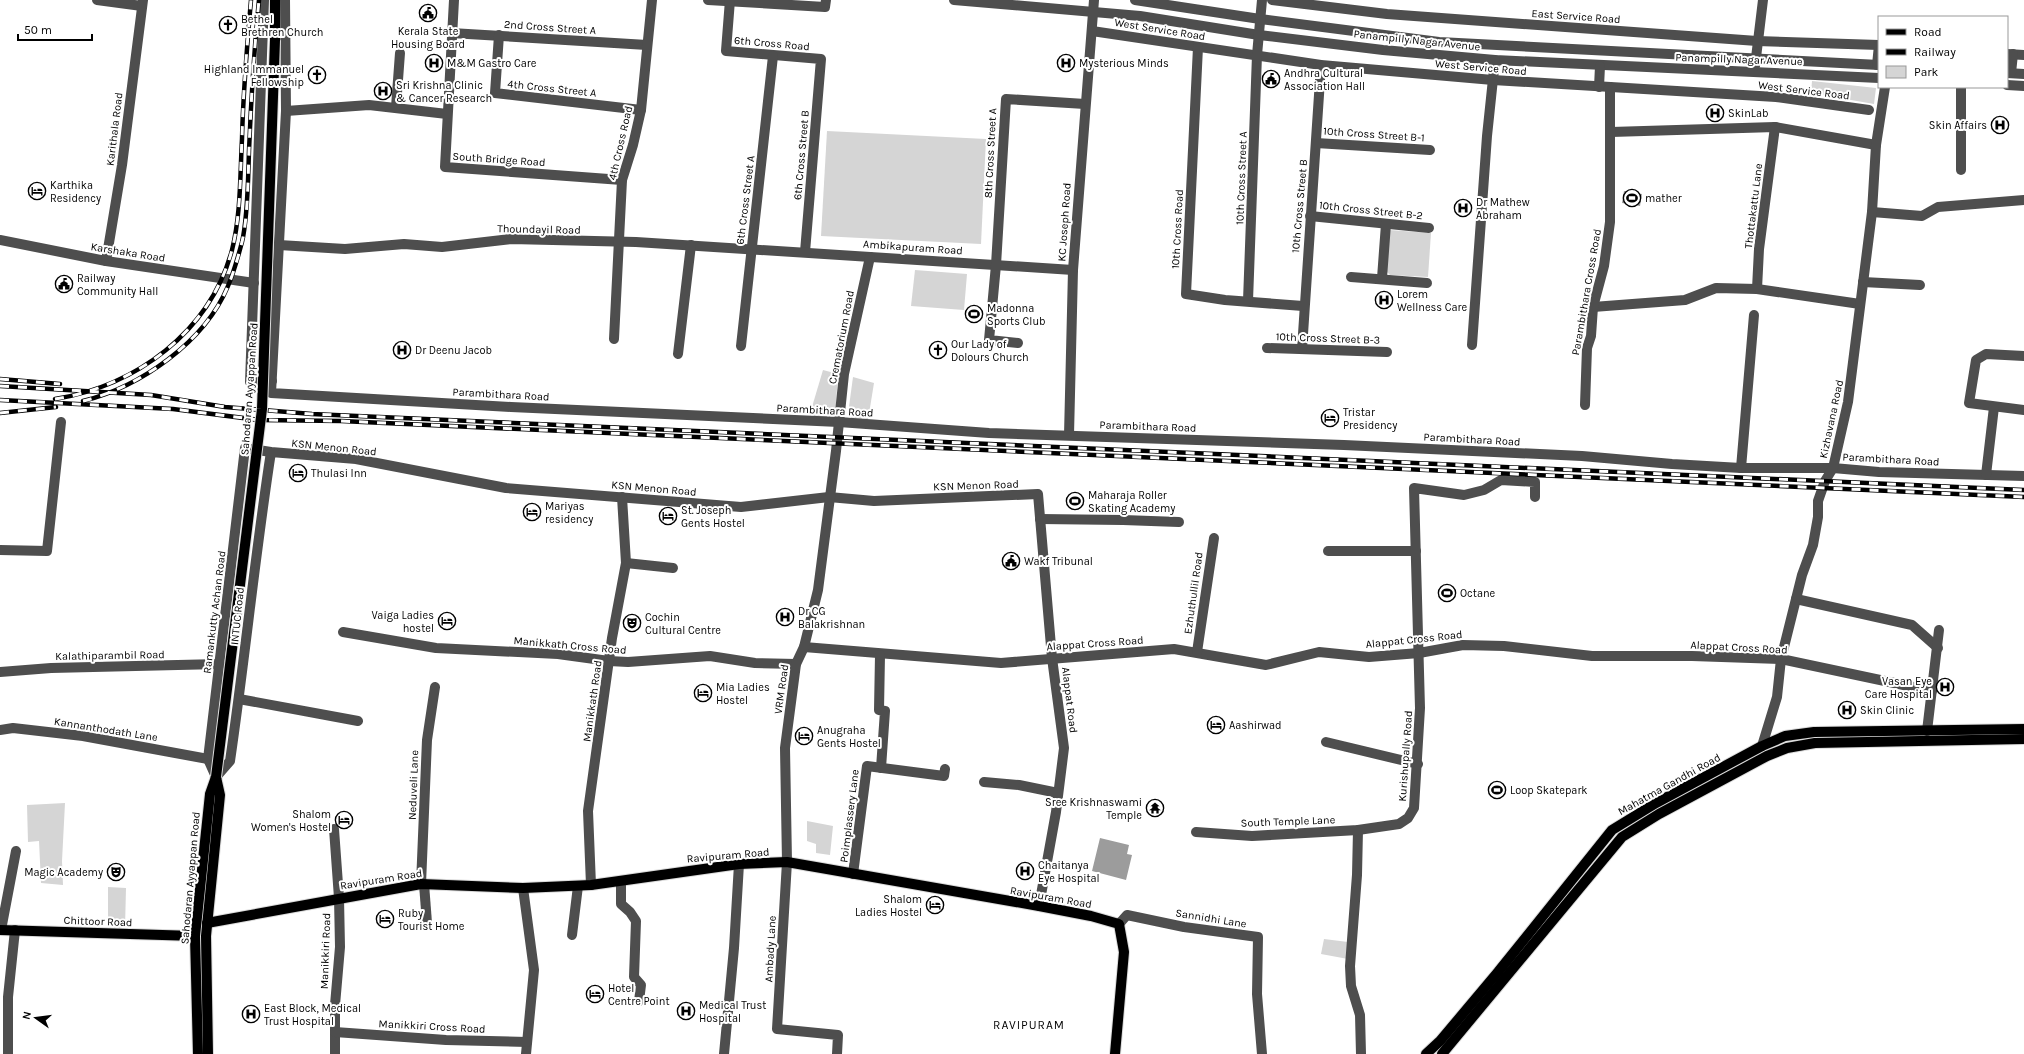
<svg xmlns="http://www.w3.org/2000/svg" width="2024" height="1054" font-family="Karla,sans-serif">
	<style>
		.green { fill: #d5d5d5 }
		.water { fill: #9c9c9c }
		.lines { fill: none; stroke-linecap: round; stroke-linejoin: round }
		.major-casing { stroke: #dbdbdb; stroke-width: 12 }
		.minor { stroke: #4e4e4e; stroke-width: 10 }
		.major { stroke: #000; stroke-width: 10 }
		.rail-casing { stroke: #000; stroke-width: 4.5 }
		.rail { stroke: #fff; stroke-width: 3; stroke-dasharray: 9; stroke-linecap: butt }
		.major-bridge-casing { stroke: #dbdbdb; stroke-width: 12; stroke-linecap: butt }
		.major-bridge { stroke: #000; stroke-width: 10 }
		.labels { text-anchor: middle; stroke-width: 4; stroke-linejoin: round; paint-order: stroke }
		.street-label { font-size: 11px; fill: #000; stroke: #fff }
		.poi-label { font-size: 11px; fill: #000; stroke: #fff; text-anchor: start }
		.neighbourhood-label { font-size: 12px; letter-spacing: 1px; fill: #000; stroke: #fff }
	</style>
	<rect width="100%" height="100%" fill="#fff"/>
	<g class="green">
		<polygon points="1812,81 1876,88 1874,104 1811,93"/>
		<polygon points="827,131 986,139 981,244 821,236"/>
		<polygon points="1389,230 1431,233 1428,277 1390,275 1386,271"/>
		<polygon points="915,270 967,274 964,310 911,306"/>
		<polygon points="823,370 838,374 835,418 809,417"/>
		<polygon points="853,377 874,383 868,420 853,419 848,414"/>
		<polygon points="65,803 62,861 63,885 41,883 39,841 28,842 27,805"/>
		<polygon points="807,821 833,826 830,855 816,853 816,844 807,841"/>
		<polygon points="108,887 126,888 125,928 108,927"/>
		<polygon points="1324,939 1348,942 1348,959 1321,954"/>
	</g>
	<g class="water">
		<polygon points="1624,191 1642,194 1640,206 1622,203"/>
		<polygon points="1100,838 1129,845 1127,854 1132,855 1126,880 1092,871"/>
	</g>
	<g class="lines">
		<defs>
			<g id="major">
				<polyline points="275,40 275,0"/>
				<polyline points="207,923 421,884 523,888 591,885 739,864 787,862 1039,906 1091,916 1119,924 1124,952 1115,1054"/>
				<polyline points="0,930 195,936"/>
				<polyline points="198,1054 195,936 210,794 216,777"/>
				<polyline points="208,1054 206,936 220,795 216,777"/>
				<polyline points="1426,1054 1440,1041 1498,972 1612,830 1656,803 1762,746 1785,736 1814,732 2024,729"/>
				<polyline points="1442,1054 1622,837 1659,814 1767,756 1787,748 1815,743 2024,739"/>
			</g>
		</defs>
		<use href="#major" class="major-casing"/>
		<g class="minor">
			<polyline points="97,0 142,6"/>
			<polyline points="264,0 250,382 272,381"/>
			<polyline points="285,0 286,111 271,393 511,407 839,422 989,433 1344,445 1582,456 1672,464 1741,468 1833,468 1879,472 2024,476"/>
			<polyline points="454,0 445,167 622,180"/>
			<polyline points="708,0 825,7 826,0"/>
			<polyline points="730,0 726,51 821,59 805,252"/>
			<polyline points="954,0 1140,16 1259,35 1383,50 1495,60 1879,78"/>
			<polyline points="1135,0 1260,19 1439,42 1879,65"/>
			<polyline points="1272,0 1387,14 1757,41 1879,45"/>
			<polyline points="1092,31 1321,65 1493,80 1776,97 1869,110"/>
			<polyline points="451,33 647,45"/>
			<polyline points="499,35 495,93 641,110"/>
			<polyline points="1198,47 1186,294 1225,300 1303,306"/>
			<polyline points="2007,54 2024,55"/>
			<polyline points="1877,65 1879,45"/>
			<polyline points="1755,66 1763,0"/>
			<polyline points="2007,73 2024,74"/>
			<polyline points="2011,73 2013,54"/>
			<polyline points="2007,85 2024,86"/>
			<polyline points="1599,87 1600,66"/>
			<polyline points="1961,87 1961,170"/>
			<polyline points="396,107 400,53"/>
			<polyline points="286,111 369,105 447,114"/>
			<polyline points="1611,132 1775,127 1876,145"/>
			<polyline points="1316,143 1430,150"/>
			<polyline points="1872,212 1922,216 1938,207 2024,200"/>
			<polyline points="1310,216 1429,228"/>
			<polyline points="0,240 106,261 254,283"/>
			<polyline points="279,245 345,249 404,244 442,247 511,239 636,242 1073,270"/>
			<polyline points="106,261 122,165 143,0"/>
			<polyline points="1351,277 1427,283"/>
			<polyline points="1382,278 1386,224"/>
			<polyline points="1863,282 1920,285"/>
			<polyline points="1757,289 1759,249 1775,127"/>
			<polyline points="1248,301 1257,55 1262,0"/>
			<polyline points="1593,307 1685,300 1716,288 1757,289 1860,304"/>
			<polyline points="614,339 622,180 633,145 641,110 652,0"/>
			<polyline points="1018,343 989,340 996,265 1006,99 1085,104"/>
			<polyline points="1472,345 1487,136 1495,60"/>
			<polyline points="741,346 773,56"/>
			<polyline points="1267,348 1387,352"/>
			<polyline points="1302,349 1321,65"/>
			<polyline points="678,354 691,245"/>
			<polyline points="2024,356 1986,354 1976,360 1969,403 2024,410"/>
			<polyline points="1585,405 1587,348 1591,336 1593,307 1604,266 1610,222 1610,87"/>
			<polyline points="1069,435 1073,270 1094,0"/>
			<path d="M 271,452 C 255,555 245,658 230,761 L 216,777 L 208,759 L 245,448 L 271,452 L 356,459 L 506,488 L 741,507 L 829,497 L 874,501 L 1038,494 L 1052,658 L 1064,748 L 1056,812 L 1039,906"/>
			<polyline points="1741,468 1754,315"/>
			<polyline points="1986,475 1994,407"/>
			<polyline points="1040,519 1123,520 1179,522"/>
			<polyline points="0,550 47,551 61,422"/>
			<polyline points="1328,551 1416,551"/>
			<polyline points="626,563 673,568"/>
			<polyline points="1796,599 1912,625 1938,648"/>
			<polyline points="343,632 436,648 558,654 609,661 628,662 710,656 755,663 796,664"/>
			<polyline points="804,647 1001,663 1174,649 1266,665 1319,652 1369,657 1419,653 1463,645 1504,646 1592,656 1692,656 1781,659 1932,691"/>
			<polyline points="1197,652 1214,538"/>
			<polyline points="880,655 879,710 885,711 881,768"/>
			<polyline points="0,672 51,668 220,664"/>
			<polyline points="239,699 358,721"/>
			<polyline points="0,730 13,728 83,736 208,759"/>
			<polyline points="1927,731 1939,630"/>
			<polyline points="1326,742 1418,764"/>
			<polyline points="1762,746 1777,697 1781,659 1802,575 1813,545 1818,517 1818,501 1825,481 1833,468 1848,402 1872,212 1876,145 1885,87"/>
			<polyline points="984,782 1019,785 1058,793"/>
			<polyline points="334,829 339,898 340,947 335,1005 335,1054"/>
			<polyline points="1358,830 1357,875 1350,966 1351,986 1360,1015 1361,1054"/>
			<polyline points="1196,832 1252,836 1358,830 1399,824 1408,818 1414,808 1420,708 1414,488 1464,495 1484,490 1501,480 1535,482 1535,497"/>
			<polyline points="853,874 867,766 944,776 945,769"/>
			<polyline points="621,881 621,904 630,912 636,921 634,977 641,985 639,1001"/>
			<polyline points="421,884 427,740 435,687"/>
			<polyline points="424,884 427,923"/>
			<polyline points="591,885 588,811 612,638 626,563 622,497"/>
			<polyline points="523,888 534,970 526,1054"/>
			<polyline points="1119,924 1127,915 1184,927 1258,937 1257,994 1262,1054"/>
			<polyline points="1,930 16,851"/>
			<polyline points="572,935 578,886"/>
			<polyline points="335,1032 446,1040 527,1042"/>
			<polyline points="8,1054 8,997 15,930"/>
			<polyline points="724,1054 734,948 739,864"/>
			<polyline points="837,1054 838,1035 777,1029 787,862 785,748 796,664 804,647 818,590 836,451 844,374 870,257"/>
		</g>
		<use href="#major" class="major"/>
		<defs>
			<g id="rail">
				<polyline points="0,379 60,384"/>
				<polyline points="0,386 151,395 225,407 312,414 2024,490"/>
				<path d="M 55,399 C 136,386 210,332 232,250 C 241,214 240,175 242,139 C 243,92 247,46 251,0"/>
				<polyline points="0,400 173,409 259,420 341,421 2024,497"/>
				<path d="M 83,401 C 140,387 205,342 228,286 C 234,272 238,257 242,242 C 248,217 248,178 249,151 C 251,101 254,51 259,0"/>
				<polyline points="0,413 56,407"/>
			</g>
		</defs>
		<use href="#rail" class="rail-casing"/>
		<use href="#rail" class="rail"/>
		<defs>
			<polyline id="major-bridge" points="216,777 262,409 275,40"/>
		</defs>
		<use href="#major-bridge" class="major-bridge-casing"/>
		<use href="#major-bridge" class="major-bridge"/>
	</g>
	<defs>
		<symbol id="civic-ring" viewBox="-11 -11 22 22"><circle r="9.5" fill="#fff" stroke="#000" stroke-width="1.5"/><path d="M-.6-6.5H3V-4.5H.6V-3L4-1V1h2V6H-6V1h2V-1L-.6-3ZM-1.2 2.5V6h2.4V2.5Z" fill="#000"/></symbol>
		<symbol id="church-ring" viewBox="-11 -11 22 22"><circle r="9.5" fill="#fff" stroke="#000" stroke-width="1.5"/><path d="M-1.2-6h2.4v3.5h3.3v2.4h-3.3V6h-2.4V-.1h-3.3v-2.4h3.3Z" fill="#000"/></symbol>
		<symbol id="hospital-ring" viewBox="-11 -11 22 22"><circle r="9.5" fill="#fff" stroke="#000" stroke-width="1.5"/><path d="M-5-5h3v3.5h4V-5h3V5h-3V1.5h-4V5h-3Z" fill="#000"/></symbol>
		<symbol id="hotel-ring" viewBox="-11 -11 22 22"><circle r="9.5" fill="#fff" stroke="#000" stroke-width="1.5"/><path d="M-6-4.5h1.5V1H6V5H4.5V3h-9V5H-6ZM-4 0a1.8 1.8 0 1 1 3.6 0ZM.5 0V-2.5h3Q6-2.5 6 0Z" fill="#000"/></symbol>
		<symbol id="stadium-ring" viewBox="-11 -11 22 22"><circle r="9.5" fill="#fff" stroke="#000" stroke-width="1.5"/><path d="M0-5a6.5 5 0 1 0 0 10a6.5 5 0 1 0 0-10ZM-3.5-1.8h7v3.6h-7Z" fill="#000"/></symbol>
		<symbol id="theatre-ring" viewBox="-11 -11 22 22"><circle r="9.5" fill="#fff" stroke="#000" stroke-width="1.5"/><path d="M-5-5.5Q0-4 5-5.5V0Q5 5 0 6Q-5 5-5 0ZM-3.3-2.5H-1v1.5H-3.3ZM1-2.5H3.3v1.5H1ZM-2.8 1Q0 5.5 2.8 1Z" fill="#000"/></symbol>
		<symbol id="temple-ring" viewBox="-11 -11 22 22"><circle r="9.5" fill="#fff" stroke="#000" stroke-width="1.5"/><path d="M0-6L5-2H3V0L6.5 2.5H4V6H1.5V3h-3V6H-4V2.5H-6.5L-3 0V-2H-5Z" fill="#000"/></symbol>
	</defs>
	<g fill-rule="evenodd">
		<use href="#civic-ring" x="418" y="3" width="20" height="20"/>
		<use href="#church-ring" x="218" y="15" width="20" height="20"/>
		<use href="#hospital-ring" x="424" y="53" width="20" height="20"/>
		<use href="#hospital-ring" x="1056" y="53" width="20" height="20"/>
		<use href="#church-ring" x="307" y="65" width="20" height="20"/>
		<use href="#civic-ring" x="1261" y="69" width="20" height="20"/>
		<use href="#hospital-ring" x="373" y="81" width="20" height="20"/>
		<use href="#hospital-ring" x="1705" y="103" width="20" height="20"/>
		<use href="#hospital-ring" x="1990" y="115" width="20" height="20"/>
		<use href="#hotel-ring" x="27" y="181" width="20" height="20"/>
		<use href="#stadium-ring" x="1622" y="188" width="20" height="20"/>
		<use href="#hospital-ring" x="1453" y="198" width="20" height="20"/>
		<use href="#civic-ring" x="54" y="274" width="20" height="20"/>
		<use href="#hospital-ring" x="1374" y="290" width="20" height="20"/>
		<use href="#stadium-ring" x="964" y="304" width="20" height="20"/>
		<use href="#hospital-ring" x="392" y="340" width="20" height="20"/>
		<use href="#church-ring" x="928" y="340" width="20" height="20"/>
		<use href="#hotel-ring" x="1320" y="408" width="20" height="20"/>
		<use href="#hotel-ring" x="288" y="463" width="20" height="20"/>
		<use href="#stadium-ring" x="1065" y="491" width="20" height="20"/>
		<use href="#hotel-ring" x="522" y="502" width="20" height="20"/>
		<use href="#hotel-ring" x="658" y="506" width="20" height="20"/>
		<use href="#civic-ring" x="1001" y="551" width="20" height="20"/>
		<use href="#stadium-ring" x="1437" y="583" width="20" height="20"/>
		<use href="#hospital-ring" x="775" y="607" width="20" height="20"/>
		<use href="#hotel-ring" x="437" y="611" width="20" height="20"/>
		<use href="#theatre-ring" x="622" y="613" width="20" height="20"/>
		<use href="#hospital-ring" x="1935" y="677" width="20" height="20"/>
		<use href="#hotel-ring" x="693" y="683" width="20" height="20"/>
		<use href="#hospital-ring" x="1837" y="700" width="20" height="20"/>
		<use href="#hotel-ring" x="1206" y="715" width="20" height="20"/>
		<use href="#hotel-ring" x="794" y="726" width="20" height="20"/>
		<use href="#stadium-ring" x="1487" y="780" width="20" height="20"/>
		<use href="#temple-ring" x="1145" y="798" width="20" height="20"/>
		<use href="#hotel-ring" x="334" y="810" width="20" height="20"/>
		<use href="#hospital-ring" x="1015" y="861" width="20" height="20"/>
		<use href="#theatre-ring" x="106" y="862" width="20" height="20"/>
		<use href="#hotel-ring" x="925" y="895" width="20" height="20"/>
		<use href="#hotel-ring" x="375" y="909" width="20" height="20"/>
		<use href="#hotel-ring" x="585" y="984" width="20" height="20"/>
		<use href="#hospital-ring" x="676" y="1001" width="20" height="20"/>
		<use href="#hospital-ring" x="241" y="1004" width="20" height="20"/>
	</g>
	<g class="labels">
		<g class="street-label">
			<text transform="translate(1576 16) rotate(4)" y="4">East Service Road</text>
			<text transform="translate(550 27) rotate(4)" y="4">2nd Cross Street A</text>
			<text transform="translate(1160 29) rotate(9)" y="4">West Service Road</text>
			<text transform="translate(1417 40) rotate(6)" y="4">Panampilly Nagar Avenue</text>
			<text transform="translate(772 43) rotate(5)" y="4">6th Cross Road</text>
			<text transform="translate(1739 59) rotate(2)" y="4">Panampilly Nagar Avenue</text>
			<text transform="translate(1481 67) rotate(5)" y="4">West Service Road</text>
			<text transform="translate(552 88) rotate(6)" y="4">4th Cross Street A</text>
			<text transform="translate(1804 90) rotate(7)" y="4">West Service Road</text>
			<text transform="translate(114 129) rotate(-83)" y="4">Karithala Road</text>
			<text transform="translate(1374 134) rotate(4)" y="4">10th Cross Street B-1</text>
			<text transform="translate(620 143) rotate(-77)" y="4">4th Cross Road</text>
			<text transform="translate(990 153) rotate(-87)" y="4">8th Cross Street A</text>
			<text transform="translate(801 155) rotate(-85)" y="4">6th Cross Street B</text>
			<text transform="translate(499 159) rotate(4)" y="4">South Bridge Road</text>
			<text transform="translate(1241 178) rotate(-88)" y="4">10th Cross Street A</text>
			<text transform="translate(745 200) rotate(-83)" y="4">6th Cross Street A</text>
			<text transform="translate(1299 206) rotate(-85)" y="4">10th Cross Street B</text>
			<text transform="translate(1753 206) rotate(-83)" y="4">Thottakattu Lane</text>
			<text transform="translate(1371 210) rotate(6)" y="4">10th Cross Street B-2</text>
			<text transform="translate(1064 222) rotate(-86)" y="4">KC Joseph Road</text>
			<text transform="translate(539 229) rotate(1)" y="4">Thoundayil Road</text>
			<text transform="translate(1177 229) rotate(-87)" y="4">10th Cross Road</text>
			<text transform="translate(913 247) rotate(4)" y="4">Ambikapuram Road</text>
			<text transform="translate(128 252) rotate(9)" y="4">Karshaka Road</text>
			<text transform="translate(1586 292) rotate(-80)" y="4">Parambithara Cross Road</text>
			<text transform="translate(841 337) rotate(-79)" y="4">Crematorium Road</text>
			<text transform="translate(1328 338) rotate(2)" y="4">10th Cross Street B-3</text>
			<text transform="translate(249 389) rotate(-86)" y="4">Sahodaran Ayyappan Road</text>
			<text transform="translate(501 394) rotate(3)" y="4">Parambithara Road</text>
			<text transform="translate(825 410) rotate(3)" y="4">Parambithara Road</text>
			<text transform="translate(1831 419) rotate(-78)" y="4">Kizhavana Road</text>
			<text transform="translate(1148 426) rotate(2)" y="4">Parambithara Road</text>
			<text transform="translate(1472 439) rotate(3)" y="4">Parambithara Road</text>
			<text transform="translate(334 447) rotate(6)" y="4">KSN Menon Road</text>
			<text transform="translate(1891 459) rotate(3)" y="4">Parambithara Road</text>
			<text transform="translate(976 485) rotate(-2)" y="4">KSN Menon Road</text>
			<text transform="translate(654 488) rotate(5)" y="4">KSN Menon Road</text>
			<text transform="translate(1193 593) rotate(-82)" y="4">Ezhuthullil Road</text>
			<text transform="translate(214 612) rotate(-83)" y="4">Ramankutty Achan Road</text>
			<text transform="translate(237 616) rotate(-84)" y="4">INTUC Road</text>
			<text transform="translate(1414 639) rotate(-6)" y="4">Alappat Cross Road</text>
			<text transform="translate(1095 643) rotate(-4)" y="4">Alappat Cross Road</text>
			<text transform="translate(570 645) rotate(5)" y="4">Manikkath Cross Road</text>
			<text transform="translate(1739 647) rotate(3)" y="4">Alappat Cross Road</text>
			<text transform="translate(110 655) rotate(-1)" y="4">Kalathiparambil Road</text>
			<text transform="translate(781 689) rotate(-82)" y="4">VRM Road</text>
			<text transform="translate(1070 700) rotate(83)" y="4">Alappat Road</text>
			<text transform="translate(592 701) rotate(-82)" y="4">Manikkath Road</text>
			<text transform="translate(106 729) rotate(9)" y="4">Kannanthodath Lane</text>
			<text transform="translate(1405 756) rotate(-86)" y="4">Kurishupally Road</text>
			<text transform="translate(1669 784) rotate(-29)" y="4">Mahatma Gandhi Road</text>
			<text transform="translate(413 785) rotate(-88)" y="4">Neduveli Lane</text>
			<text transform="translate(849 816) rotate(-83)" y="4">Poimplassery Lane</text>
			<text transform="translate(1288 821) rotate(-2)" y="4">South Temple Lane</text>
			<text transform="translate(728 855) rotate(-5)" y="4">Ravipuram Road</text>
			<text transform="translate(190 878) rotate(-85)" y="4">Sahodaran Ayyappan Road</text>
			<text transform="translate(381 879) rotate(-9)" y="4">Ravipuram Road</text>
			<text transform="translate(1051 897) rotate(10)" y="4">Ravipuram Road</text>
			<text transform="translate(1211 918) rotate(9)" y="4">Sannidhi Lane</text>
			<text transform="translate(98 921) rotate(2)" y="4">Chittoor Road</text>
			<text transform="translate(770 949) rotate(-87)" y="4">Ambady Lane</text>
			<text transform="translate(325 951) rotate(-88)" y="4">Manikkiri Road</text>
			<text transform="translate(432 1026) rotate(3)" y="4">Manikkiri Cross Road</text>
		</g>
		<g class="poi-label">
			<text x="241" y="23">Bethel<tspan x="241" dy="13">Brethren Church</tspan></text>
			<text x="428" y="35" text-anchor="middle">Kerala State<tspan x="428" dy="13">Housing Board</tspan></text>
			<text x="447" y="67">M&amp;M Gastro Care</text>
			<text x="1079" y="67">Mysterious Minds</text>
			<text x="304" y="73" text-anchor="end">Highland Immanuel<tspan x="304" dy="13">Fellowship</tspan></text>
			<text x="1284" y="77">Andhra Cultural<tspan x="1284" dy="13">Association Hall</tspan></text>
			<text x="396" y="89">Sri Krishna Clinic<tspan x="396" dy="13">&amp; Cancer Research</tspan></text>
			<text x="1728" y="117">SkinLab</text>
			<text x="1987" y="129" text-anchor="end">Skin Affairs</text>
			<text x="50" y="189">Karthika<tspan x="50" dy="13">Residency</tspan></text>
			<text x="1645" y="202">mather</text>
			<text x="1476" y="206">Dr Mathew<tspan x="1476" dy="13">Abraham</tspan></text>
			<text x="77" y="282">Railway<tspan x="77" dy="13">Community Hall</tspan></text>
			<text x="1397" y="298">Lorem<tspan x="1397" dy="13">Wellness Care</tspan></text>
			<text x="987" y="312">Madonna<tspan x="987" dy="13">Sports Club</tspan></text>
			<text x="951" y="348">Our Lady of<tspan x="951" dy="13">Dolours Church</tspan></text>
			<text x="415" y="354">Dr Deenu Jacob</text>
			<text x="1343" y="416">Tristar<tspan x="1343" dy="13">Presidency</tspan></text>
			<text x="311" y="477">Thulasi Inn</text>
			<text x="1088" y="499">Maharaja Roller<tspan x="1088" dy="13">Skating Academy</tspan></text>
			<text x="545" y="510">Mariyas<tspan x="545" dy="13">residency</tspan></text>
			<text x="681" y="514">St. Joseph<tspan x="681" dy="13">Gents Hostel</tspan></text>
			<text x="1024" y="565">Wakf Tribunal</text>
			<text x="1460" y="597">Octane</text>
			<text x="798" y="615">Dr CG<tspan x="798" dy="13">Balakrishnan</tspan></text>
			<text x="434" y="619" text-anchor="end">Vaiga Ladies<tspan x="434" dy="13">hostel</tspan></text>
			<text x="645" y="621">Cochin<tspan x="645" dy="13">Cultural Centre</tspan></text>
			<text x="1932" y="685" text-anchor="end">Vasan Eye<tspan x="1932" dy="13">Care Hospital</tspan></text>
			<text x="716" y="691">Mia Ladies<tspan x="716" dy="13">Hostel</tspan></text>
			<text x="1860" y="714">Skin Clinic</text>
			<text x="1229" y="729">Aashirwad</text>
			<text x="817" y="734">Anugraha<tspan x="817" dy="13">Gents Hostel</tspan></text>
			<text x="1510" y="794">Loop Skatepark</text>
			<text x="1142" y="806" text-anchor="end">Sree Krishnaswami<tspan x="1142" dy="13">Temple</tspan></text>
			<text x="331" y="818" text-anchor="end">Shalom<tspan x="331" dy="13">Women's Hostel</tspan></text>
			<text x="1038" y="869">Chaitanya<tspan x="1038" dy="13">Eye Hospital</tspan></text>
			<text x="103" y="876" text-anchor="end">Magic Academy</text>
			<text x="922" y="903" text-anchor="end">Shalom<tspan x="922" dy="13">Ladies Hostel</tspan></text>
			<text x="398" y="917">Ruby<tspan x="398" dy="13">Tourist Home</tspan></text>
			<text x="608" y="992">Hotel<tspan x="608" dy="13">Centre Point</tspan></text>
			<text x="699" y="1009">Medical Trust<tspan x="699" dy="13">Hospital</tspan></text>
			<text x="264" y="1012">East Block, Medical<tspan x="264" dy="13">Trust Hospital</tspan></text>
		</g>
		<g class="neighbourhood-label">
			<text x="1029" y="1029">RAVIPURAM</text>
		</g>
	</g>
	<rect x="1878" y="16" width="130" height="72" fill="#ffffff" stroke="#999999"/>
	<rect x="1886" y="29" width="20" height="6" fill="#000000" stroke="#999999"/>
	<text x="1914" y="36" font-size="12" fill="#000000">Road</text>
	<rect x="1886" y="49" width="20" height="6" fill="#000000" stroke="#999999"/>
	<text x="1914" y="56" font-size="12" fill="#000000">Railway</text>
	<rect x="1886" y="66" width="20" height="12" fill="#d5d5d5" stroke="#999999"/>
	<text x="1914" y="76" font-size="12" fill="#000000">Park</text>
	<g transform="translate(36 1018) rotate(284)" stroke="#ffffff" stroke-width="3" paint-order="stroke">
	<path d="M0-3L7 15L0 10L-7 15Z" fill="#000000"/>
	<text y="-6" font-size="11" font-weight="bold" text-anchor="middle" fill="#000000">N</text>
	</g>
	<path d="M18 34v6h74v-6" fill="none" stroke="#000000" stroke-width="2"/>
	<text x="24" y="34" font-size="12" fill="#000000" stroke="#ffffff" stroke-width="3" paint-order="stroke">50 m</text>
</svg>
